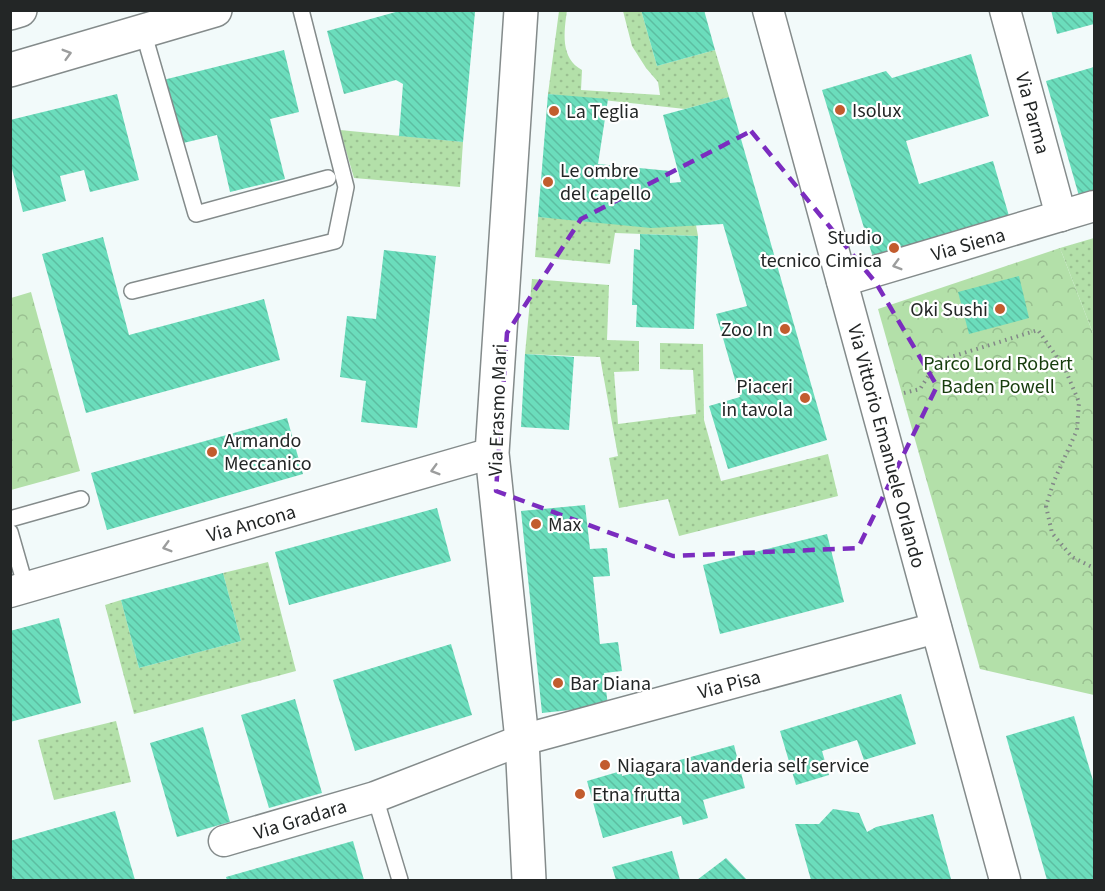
<svg xmlns="http://www.w3.org/2000/svg" width="1105" height="891" font-family="'Source Sans 3',sans-serif">
	<style>
		.grass { fill: url(#grass-dots) }
		.forest { fill: url(#forest-crowns) }
		.building { fill: url(#building-back-hatch) }
		.lines { fill: none; stroke-linecap: round; stroke-linejoin: round }
		.service-casing { stroke: #848b8b; stroke-width: 18 }
		.minor-casing { stroke: #848b8b; stroke-width: 33 }
		.tertiary-casing { stroke: #848b8b; stroke-width: 36 }
		.path { stroke: #828787; stroke-width: 4; stroke-dasharray: 1.5 4.5; stroke-linecap: butt }
		.service { stroke: #fff; stroke-width: 15 }
		.minor { stroke: #fff; stroke-width: 30 }
		.tertiary { stroke: #fff; stroke-width: 33 }
		.oneway { stroke: #9c9d9d }
		.marked { fill: none; stroke: #7b2cbf; stroke-width: 4.5; stroke-dasharray: 12 8; stroke-linejoin: round }
		.poi-dot { fill: #c25c2e; stroke: #fff; stroke-width: 2 }
		.labels { text-anchor: middle; stroke-width: 4.5; stroke-linejoin: round; paint-order: stroke }
		.poi-label { font-size: 20px; fill: #232626; stroke: #fff; text-anchor: start }
		.street-label { font-size: 20px; fill: #232626; stroke: #fff }
		.park-label { font-size: 20px; fill: #173d0d; stroke: #fff }
	</style>
	<defs>
		<pattern id="grass-dots" width="8" height="8" patternUnits="userSpaceOnUse" patternTransform="scale(1.5)"><rect width="8" height="8" fill="#b3e0a9"/><path d="M2 2h.1M6 6h.1" fill="none" stroke="#9ac091" stroke-width="1.8" stroke-linecap="round"/></pattern>
		<pattern id="forest-crowns" width="20" height="18" patternUnits="userSpaceOnUse" patternTransform="scale(1.5)"><rect width="20" height="18" fill="#b3e0a9"/><path d="M2 6a3 3 0 1 1 6 0M12 15a3 3 0 1 1 6 0" fill="none" stroke="#9ac091"/></pattern>
		<pattern id="building-back-hatch" width="6" height="6" patternUnits="userSpaceOnUse" patternTransform="scale(1.5)"><rect width="6" height="6" fill="#6bddbc"/><path d="M-1 5l2 2M0 0l6 6M5-1l2 2" fill="none" stroke="#5cbea1"/></pattern>
	</defs>
	<rect width="100%" height="100%" fill="#f2fafa"/>
	<g class="grass">
		<path d="M 567,10 C 564,32 560,58 582,70 L 581,90 L 660,95 L 658,82 L 646,68 L 632,46 L 623,11 L 641,10 L 657,66 L 715,50 L 729,97 L 685,109 L 548,94 L 559,11 Z"/>
		<polygon points="340,130 463,142 460,187 354,178"/>
		<polygon points="538,217 696,225 698,236 615,233 610,264 535,257"/>
		<polygon points="1094,238 1094,336 1060,248"/>
		<polygon points="532,279 609,285 607,340 639,341 639,371 614,372 618,424 696,414 693,370 660,369 660,343 703,344 704,420 721,481 828,454 838,496 679,536 668,499 619,508 609,458 618,456 600,357 525,354"/>
		<polygon points="268,562 296,671 134,714 105,605 121,600 139,668 241,641 223,573"/>
		<polygon points="116,721 131,782 54,800 38,740"/>
	</g>
	<g class="forest">
		<polygon points="1060,248 1094,336 1094,695 980,669 878,309"/>
		<polygon points="31,292 80,471 11,490 11,298"/>
	</g>
	<g class="building">
		<polygon points="403,10 473,10 475,12 463,142 399,136 403,84 396,80 344,94 327,31"/>
		<polygon points="641,10 704,10 715,50 657,66"/>
		<polygon points="1051,10 1094,10 1094,24 1057,34"/>
		<polygon points="284,50 299,112 270,119 285,179 230,192 217,135 179,144 163,80"/>
		<polygon points="971,54 989,116 906,141 919,184 993,161 1009,216 875,264 822,90 886,71 892,78"/>
		<polygon points="1094,67 1094,199 1081,203 1046,81"/>
		<polygon points="117,94 139,180 90,192 84,170 60,176 66,201 23,212 10,161 10,120"/>
		<polygon points="548,94 608,99 598,164 670,171 670,183 681,182 663,115 729,97 827,440 728,469 709,406 740,397 716,314 747,306 723,224 651,228 538,217"/>
		<polygon points="640,234 698,236 694,329 636,327 637,305 632,305 634,249 640,250"/>
		<polygon points="103,237 129,335 264,299 280,360 86,413 42,254"/>
		<polygon points="384,250 436,256 417,428 361,422 366,381 340,377 347,316 376,319"/>
		<polygon points="1019,276 1029,318 969,334 958,292"/>
		<polygon points="525,354 574,357 569,430 521,427"/>
		<polygon points="287,418 303,474 107,530 91,473"/>
		<polygon points="585,505 590,549 607,548 610,576 593,577 600,644 618,642 622,671 604,673 608,706 542,713 521,511"/>
		<polygon points="437,508 451,561 289,605 275,552"/>
		<polygon points="827,534 844,602 720,634 703,565"/>
		<polygon points="223,573 241,641 139,668 121,600"/>
		<polygon points="59,618 81,703 10,722 10,631"/>
		<polygon points="451,644 472,715 355,751 333,680"/>
		<polygon points="901,694 916,744 864,760 857,740 822,751 829,775 796,785 780,731"/>
		<polygon points="295,699 322,793 269,808 241,715"/>
		<polygon points="1074,716 1094,784 1094,880 1047,880 1006,736"/>
		<polygon points="203,727 230,822 177,837 150,743"/>
		<polygon points="734,745 745,788 703,800 708,818 683,825 681,816 603,838 587,781 621,771 622,776"/>
		<polygon points="833,809 859,813 867,832 876,827 933,814 951,879 811,880 795,824 819,824"/>
		<polygon points="115,811 135,880 10,880 10,841"/>
		<polygon points="353,841 364,880 227,880 226,877"/>
		<polygon points="672,851 680,880 616,880 612,867"/>
		<polygon points="726,858 747,880 697,880"/>
	</g>
	<g class="lines">
		<defs>
			<g id="service">
				<polyline points="143,31 196,214 328,178"/>
				<polyline points="132,291 335,241 346,187 301,10"/>
				<polyline points="10,519 81,499"/>
				<polyline points="10,532 26,588"/>
				<polyline points="375,797 400,880"/>
			</g>
			<g id="minor">
				<polyline points="768,10 1005,880"/>
				<polyline points="1005,10 1061,216"/>
				<polyline points="842,281 1094,206"/>
				<polyline points="10,592 492,453"/>
				<polyline points="224,841 375,797 522,740 936,628"/>
			</g>
			<g id="tertiary">
				<polyline points="521,10 492,453 522,740 529,880"/>
				<polyline points="10,13 20,10"/>
				<polyline points="10,70 215,10"/>
			</g>
		</defs>
		<use href="#service" class="service-casing"/>
		<use href="#minor" class="minor-casing"/>
		<use href="#tertiary" class="tertiary-casing"/>
		<polyline class="path" points="904,393 920,389 938,361 1038,330 1065,369 1079,402 1077,430 1054,481 1046,506 1052,533 1072,557 1094,568"/>
		<use href="#service" class="service"/>
		<use href="#minor" class="minor"/>
		<use href="#tertiary" class="tertiary"/>
	</g>
	<defs><path id="oneway-chevron" d="M-2-3.5L2.5 0L-2 3.5" fill="none" stroke-width="1.6" stroke-linecap="round" stroke-linejoin="round" transform="scale(1.5)"/></defs>
	<g class="oneway">
		<use href="#oneway-chevron" transform="translate(67 54) rotate(-16)"/>
		<use href="#oneway-chevron" transform="translate(897 265) rotate(164)"/>
		<use href="#oneway-chevron" transform="translate(435 470) rotate(164)"/>
		<use href="#oneway-chevron" transform="translate(167 547) rotate(164)"/>
	</g>
	<path class="marked" d="M 751,131 L 876,283 L 937,386 L 858,548 L 673,556 L 496,491 L 507,333 L 581,219 Z"/>
	<g class="poi-dot">
		<circle cx="840" cy="110" r="6"/>
		<circle cx="554" cy="111" r="6"/>
		<circle cx="548" cy="182" r="6"/>
		<circle cx="894" cy="248" r="6"/>
		<circle cx="1000" cy="309" r="6"/>
		<circle cx="785" cy="329" r="6"/>
		<circle cx="805" cy="398" r="6"/>
		<circle cx="212" cy="452" r="6"/>
		<circle cx="536" cy="524" r="6"/>
		<circle cx="558" cy="683" r="6"/>
		<circle cx="605" cy="765" r="6"/>
		<circle cx="580" cy="794" r="6"/>
	</g>
	<g class="labels">
		<g class="poi-label">
			<text x="852" y="117">Isolux</text>
			<text x="566" y="118">La Teglia</text>
			<text x="560" y="177">Le ombre<tspan x="560" dy="23">del capello</tspan></text>
			<text x="882" y="244" text-anchor="end">Studio<tspan x="882" dy="23">tecnico Cimica</tspan></text>
			<text x="988" y="316" text-anchor="end">Oki Sushi</text>
			<text x="773" y="336" text-anchor="end">Zoo In</text>
			<text x="793" y="393" text-anchor="end">Piaceri<tspan x="793" dy="23">in tavola</tspan></text>
			<text x="224" y="447">Armando<tspan x="224" dy="23">Meccanico</tspan></text>
			<text x="548" y="531">Max</text>
			<text x="570" y="690">Bar Diana</text>
			<text x="617" y="772">Niagara lavanderia self service</text>
			<text x="592" y="801">Etna frutta</text>
		</g>
		<g class="street-label">
			<text transform="translate(1033 113) rotate(75)" y="7">Via Parma</text>
			<text transform="translate(968 244) rotate(-16)" y="7">Via Siena</text>
			<text transform="translate(497 410) rotate(-88)" y="7">Via Erasmo Mari</text>
			<text transform="translate(887 446) rotate(75)" y="7">Via Vittorio Emanuele Orlando</text>
			<text transform="translate(251 523) rotate(-16)" y="7">Via Ancona</text>
			<text transform="translate(729 684) rotate(-15)" y="7">Via Pisa</text>
			<text transform="translate(300 819) rotate(-17)" y="7">Via Gradara</text>
		</g>
		<g class="park-label">
			<text x="998" y="370">Parco Lord Robert<tspan x="998" dy="23">Baden Powell</tspan></text>
		</g>
	</g>
	<rect width="1105" height="891" fill="none" stroke="#232626" stroke-width="24"/>
</svg>
